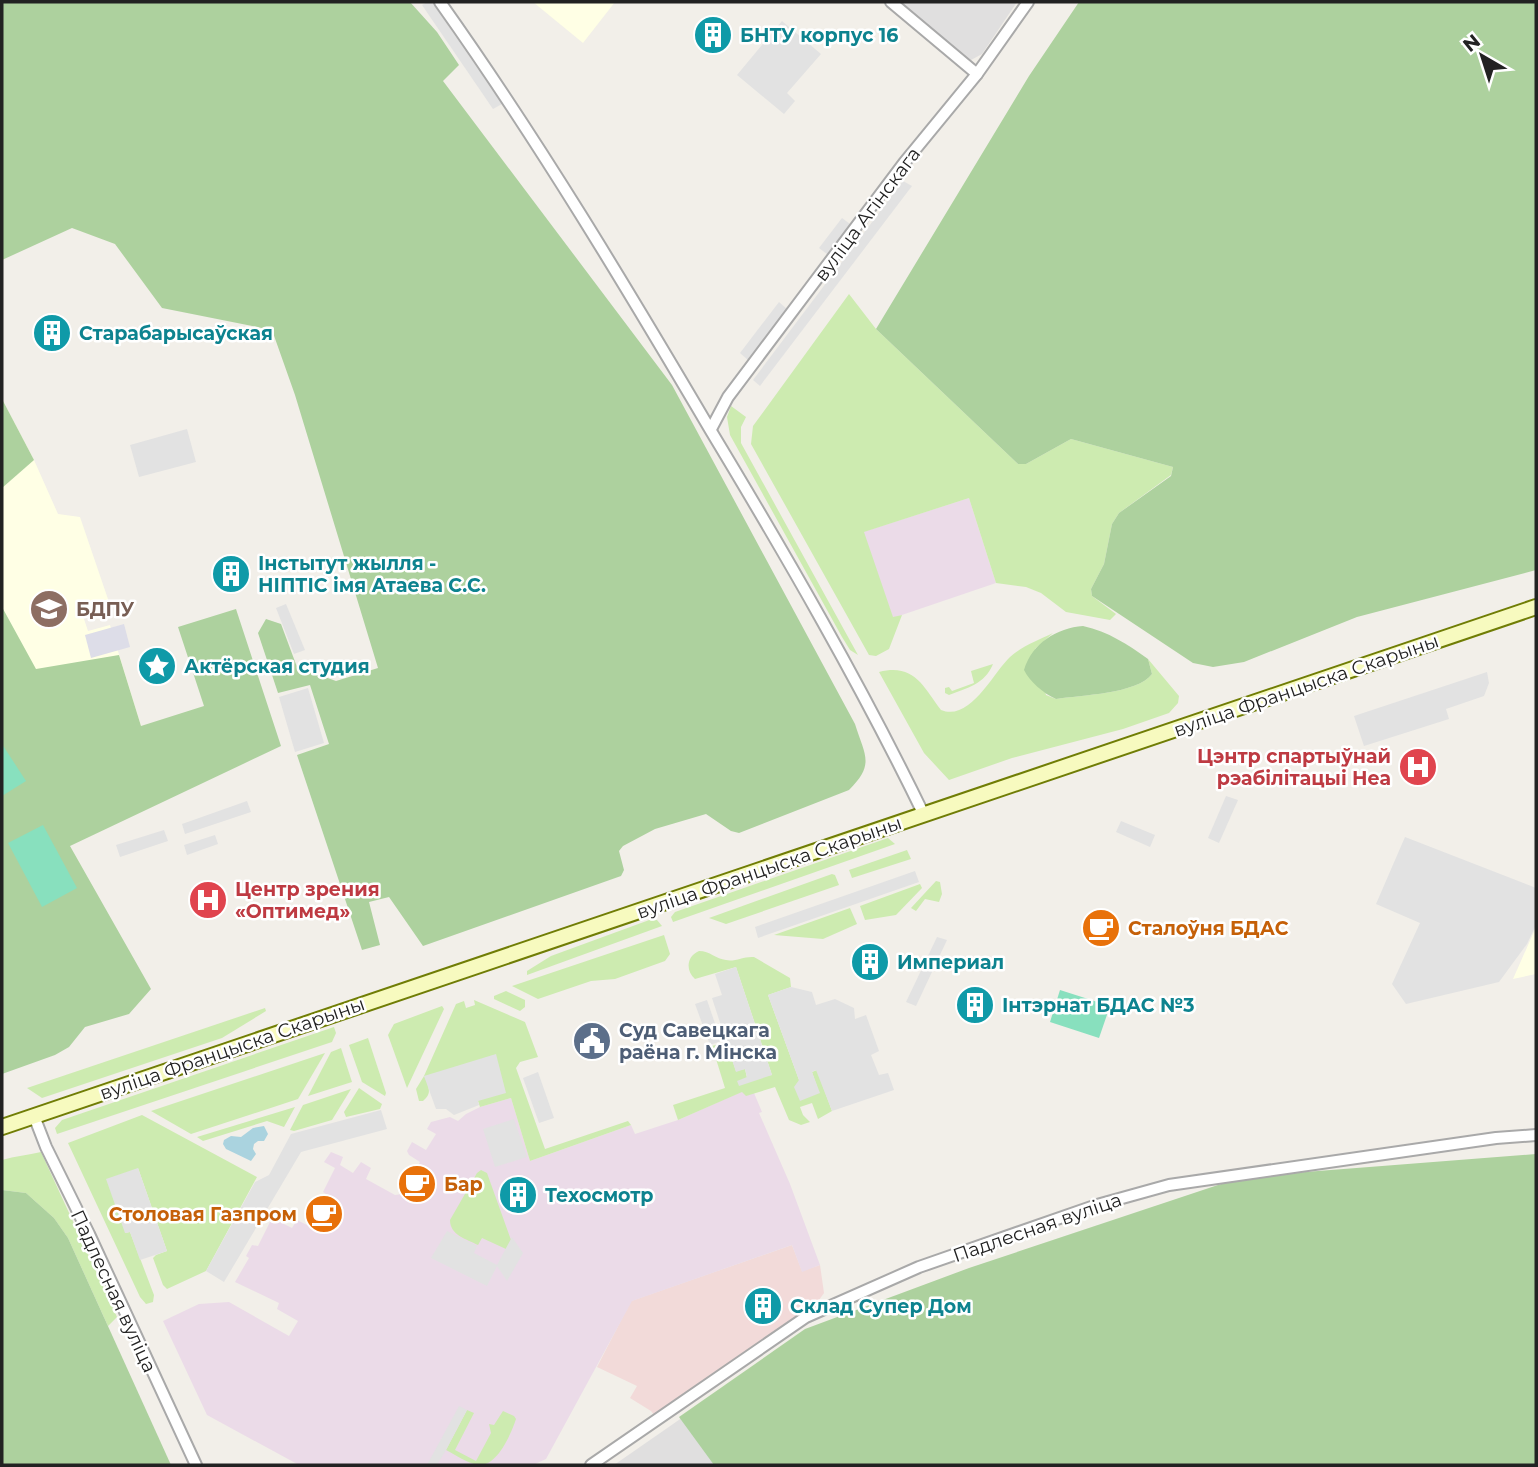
<svg xmlns="http://www.w3.org/2000/svg" width="1538" height="1467" font-family="Montserrat,sans-serif">
	<style>
		.residential { fill: #e0dfdf }
		.commercial { fill: #f2dad9 }
		.industrial { fill: #ebdbe8 }
		.education { fill: #ffffe5 }
		.grass { fill: #cdebb0 }
		.forest { fill: #add19e }
		.pitch { fill: #88e0be }
		.parking { fill: #e2e2e2 }
		.plaza { fill: #dddde8 }
		.water { fill: #aad3df }
		.lines { fill: none; stroke-linecap: round; stroke-linejoin: round }
		.minor-casing { stroke: #a9a9a9; stroke-width: 14 }
		.secondary-casing { stroke: #707d05; stroke-width: 18 }
		.minor { stroke: #fff; stroke-width: 10 }
		.secondary { stroke: #f7fabf; stroke-width: 14 }
		.labels { text-anchor: middle; stroke-width: 5; stroke-linejoin: round; paint-order: stroke }
		.culture-label { font-size: 19px; font-weight: bold; fill: #0d838f; stroke: #fff; text-anchor: start }
		.street-label { font-size: 19px; fill: #222; stroke: #fff }
		.education-label { font-size: 19px; font-weight: bold; fill: #785e54; stroke: #fff; text-anchor: start }
		.health-label { font-size: 19px; font-weight: bold; fill: #be3a42; stroke: #fff; text-anchor: end }
		.food-label { font-size: 19px; font-weight: bold; fill: #c56008; stroke: #fff; text-anchor: start }
		.service-label { font-size: 19px; font-weight: bold; fill: #4e5e75; stroke: #fff; text-anchor: start }
	</style>
	<rect width="100%" height="100%" fill="#f2efe9"/>
	<g class="residential">
		<polygon points="897,2 1017,2 982,54 971,60 966,59"/>
		<polygon points="699,1406 772,1465 614,1465"/>
	</g>
	<polygon class="commercial" points="792,1245 802,1271 820,1265 824,1293 819,1300 655,1416 651,1411 630,1398 637,1386 597,1367 631,1301"/>
	<g class="industrial">
		<polygon points="969,498 996,583 893,618 863,532"/>
		<polygon points="743,1091 754,1093 762,1112 759,1113 790,1184 820,1265 802,1272 792,1245 632,1301 546,1459 533,1465 299,1465 207,1415 163,1321 199,1304 229,1302 289,1336 298,1321 277,1309 279,1303 235,1282 249,1258 246,1256 252,1245 258,1246 272,1218 292,1228 297,1220 311,1227 329,1196 323,1192 335,1168 324,1162 331,1152 343,1157 340,1165 353,1173 361,1162 371,1168 366,1179 395,1195 402,1194 420,1162 409,1155 407,1151 412,1142 426,1150 436,1134 427,1129 431,1122 450,1117 458,1121 466,1114 480,1107 511,1098 530,1161 631,1125 635,1134 678,1120"/>
	</g>
	<g class="education">
		<polygon points="533,2 615,2 583,43"/>
		<polygon points="2,399 34,460 58,514 80,517 110,605 82,613 88,631 110,625 141,726 2,811"/>
		<polygon points="1536,927 1536,974 1513,979"/>
	</g>
	<g class="grass">
		<polygon points="849,294 876,329 1018,464 1026,464 1071,439 1173,467 1171,475 1119,513 1112,524 1104,564 1091,589 1092,596 1116,614 1110,620 1066,612 1041,593 1026,587 996,583 969,498 864,532 893,617 902,615 889,649 876,656 869,655 751,444 753,426"/>
		<polygon points="731,406 746,417 741,427 741,443 858,655 850,650 842,637 730,435 727,417"/>
		<path d="M 1053,633 L 1035,649 L 1046,695 L 1056,699 C 1081,695 1137,694 1152,674 L 1148,659 L 1179,696 L 1178,703 L 1169,713 L 1123,729 L 1012,758 L 949,780 L 924,753 L 879,672 C 914,663 923,686 941,710 C 970,722 993,673 1010,657 C 1022,646 1039,640 1053,633 Z"/>
		<path d="M 993,664 C 985,684 967,688 949,695 L 945,693 L 945,688 L 949,687 L 952,691 L 974,683 L 971,671 Z"/>
		<polygon points="888,838 895,844 673,922 671,917 675,912"/>
		<polygon points="907,850 911,859 852,878 849,870"/>
		<polygon points="832,874 835,875 839,885 726,924 709,918"/>
		<polygon points="936,881 940,882 942,894 939,902 925,899 916,911 911,908"/>
		<polygon points="920,884 922,888 896,915 865,920 860,906"/>
		<polygon points="850,908 857,924 823,939 774,935"/>
		<polygon points="652,919 657,920 662,926 527,975 527,971 551,956"/>
		<polygon points="664,935 670,954 665,961 615,979 591,981 538,999 512,986"/>
		<path d="M 699,951 C 710,951 716,959 726,960 C 735,962 744,956 754,957 L 790,978 L 791,987 L 768,995 L 799,1080 L 819,1093 L 812,1072 L 817,1070 L 832,1111 L 818,1119 L 812,1103 L 800,1107 L 803,1115 L 810,1122 L 801,1125 L 789,1120 L 775,1087 L 746,1096 L 742,1092 L 678,1120 L 673,1105 L 725,1088 L 712,1046 L 726,1042 L 736,1071 L 745,1069 L 747,1078 L 772,1075 L 736,967 L 695,979 C 685,970 687,956 699,951 Z"/>
		<polygon points="506,991 525,1000 525,1007 520,1011 494,999 494,996"/>
		<path d="M 474,1000 L 525,1022 L 538,1057 L 520,1062 L 516,1068 L 545,1149 L 628,1121 L 631,1125 L 530,1161 L 511,1098 L 480,1107 L 478,1101 L 425,1076 C 428,1087 433,1093 423,1101 L 419,1101 L 416,1089 L 424,1076 L 456,1004 L 464,1001 L 466,1008 L 475,1005 Z"/>
		<polygon points="442,1006 444,1009 407,1088 388,1035 394,1024"/>
		<polygon points="265,1008 266,1011 222,1038 42,1098 27,1088"/>
		<polygon points="334,1027 336,1033 332,1042 57,1134 55,1128 62,1120"/>
		<polygon points="368,1038 386,1093 385,1096 362,1082 349,1045"/>
		<polygon points="341,1048 352,1082 308,1096 331,1052"/>
		<polygon points="325,1053 298,1099 191,1134 151,1111"/>
		<polygon points="359,1088 382,1104 380,1109 346,1117 344,1112"/>
		<polygon points="351,1089 332,1120 294,1131 290,1130 303,1105"/>
		<polygon points="295,1107 284,1127 267,1121 203,1141 197,1137"/>
		<polygon points="142,1115 257,1177 206,1271 167,1289 163,1285 153,1258 156,1255 167,1251 138,1168 125,1233 130,1232 154,1295 153,1302 146,1304 140,1297 68,1143"/>
		<path d="M 41,1152 L 117,1317 L 108,1326 L 68,1238 L 54,1218 L 26,1193 L 2,1190 L 2,1160 C 15,1156 28,1155 41,1152 Z"/>
		<path d="M 481,1170 L 487,1173 L 511,1240 L 506,1249 L 482,1238 L 478,1245 C 466,1239 450,1235 450,1220 L 477,1173 Z"/>
		<path d="M 467,1410 L 474,1413 L 455,1450 L 476,1461 L 491,1433 L 489,1424 L 494,1425 L 503,1411 L 514,1416 L 516,1419 C 511,1434 497,1467 478,1465 C 467,1463 456,1455 446,1450 Z"/>
	</g>
	<g class="forest">
		<path d="M 2,2 L 410,2 L 437,32 L 459,65 L 443,81 L 672,385 L 855,724 C 865,756 875,764 849,790 L 739,833 L 731,831 L 706,814 L 655,829 L 623,846 L 619,851 L 624,870 L 621,876 L 423,946 L 389,897 L 369,902 L 380,945 L 362,950 L 297,755 L 329,744 L 310,685 L 278,693 L 258,633 L 266,619 L 281,624 L 297,667 L 336,681 L 378,668 L 295,395 L 272,330 L 162,308 L 115,244 L 72,228 L 2,260 Z"/>
		<polygon points="1079,2 1536,2 1536,570 1357,617 1244,662 1213,667 1193,663 1092,596 1091,589 1104,564 1112,524 1119,513 1171,476 1173,467 1071,439 1026,464 1018,464 876,329 1029,76"/>
		<polygon points="2,399 34,460 2,488"/>
		<polygon points="2,607 36,669 119,655 141,726 204,706 178,627 236,609 281,746 70,846 151,989 129,1014 85,1027 69,1047 55,1055 2,1074"/>
		<path d="M 1083,626 C 1109,632 1127,644 1148,659 L 1152,674 C 1137,694 1081,695 1056,699 C 1043,693 1030,682 1024,670 C 1032,643 1057,628 1083,626 Z"/>
		<polygon points="1536,1154 1536,1465 714,1465 679,1417 805,1329 969,1268 1242,1177"/>
		<polygon points="2,1190 26,1193 54,1218 68,1238 171,1465 2,1465"/>
	</g>
	<g class="pitch">
		<polygon points="2,744 26,781 2,796"/>
		<polygon points="43,825 77,888 42,907 8,843"/>
		<polygon points="1060,990 1110,1006 1099,1038 1050,1022"/>
	</g>
	<g class="parking">
		<polygon points="428,2 432,2 502,104 493,109 422,5"/>
		<polygon points="782,21 821,54 787,93 795,101 784,114 737,75"/>
		<polygon points="903,181 912,186 760,386 753,380"/>
		<polygon points="842,218 850,224 827,254 819,248"/>
		<polygon points="779,302 788,310 749,361 740,353"/>
		<polygon points="187,429 196,462 139,477 130,445"/>
		<polygon points="286,604 305,650 294,654 276,608"/>
		<polygon points="1487,672 1489,683 1484,696 1446,709 1449,719 1364,746 1354,716"/>
		<polygon points="308,688 324,743 295,752 279,697"/>
		<polygon points="1226,796 1238,800 1219,843 1208,838"/>
		<polygon points="247,801 251,812 185,834 182,824"/>
		<polygon points="1121,821 1155,835 1150,847 1116,832"/>
		<polygon points="164,830 168,841 120,857 116,845"/>
		<polygon points="215,835 218,844 187,855 184,845"/>
		<polygon points="1405,837 1536,888 1536,925 1527,944 1499,982 1406,1004 1392,984 1420,923 1376,904"/>
		<polygon points="915,871 919,882 758,938 755,927"/>
		<polygon points="937,937 947,940 916,1006 906,1002"/>
		<polygon points="736,967 772,1075 739,1086 737,1081 747,1077 745,1069 736,1072 712,998 722,995 715,974"/>
		<polygon points="791,987 812,992 816,1005 835,999 854,1008 855,1019 866,1015 879,1051 871,1055 879,1075 888,1073 894,1090 832,1111 816,1070 812,1072 820,1093 800,1101 794,1087 799,1080 768,995"/>
		<polygon points="707,1000 721,1041 710,1045 695,1004"/>
		<polygon points="496,1054 506,1093 478,1101 479,1105 454,1115 446,1109 436,1109 424,1076"/>
		<polygon points="538,1072 554,1118 539,1123 523,1078"/>
		<polygon points="381,1110 387,1129 301,1152 224,1282 206,1271 255,1182 269,1175 291,1134"/>
		<polygon points="514,1119 527,1157 495,1167 483,1129"/>
		<polygon points="138,1168 167,1251 140,1260 130,1232 125,1233 106,1179"/>
		<polygon points="447,1231 477,1246 474,1253 497,1265 512,1237 523,1253 507,1281 497,1266 487,1286 431,1258"/>
		<polygon points="459,1406 467,1410 446,1450 437,1465 427,1465"/>
	</g>
	<polygon class="plaza" points="124,624 130,647 91,658 85,635"/>
	<polygon class="water" points="264,1126 268,1134 264,1141 258,1141 254,1144 253,1149 256,1154 251,1161 226,1149 223,1144 224,1140 231,1136 241,1137 253,1128"/>
	<g class="lines">
		<defs>
			<g id="minor">
				<path d="M 440,2 C 538,140 625,285 711,431 C 787,557 860,683 924,815"/>
				<polyline points="891,2 977,74"/>
				<polyline points="711,429 728,397 904,163 977,74 1028,2"/>
				<polyline points="34,1116 46,1147 89,1234 196,1465"/>
				<polyline points="591,1465 806,1317 919,1267 1097,1205 1169,1185 1496,1138 1536,1135"/>
			</g>
			<polyline id="secondary" points="2,1127 1536,607"/>
		</defs>
		<use href="#minor" class="minor-casing"/>
		<use href="#secondary" class="secondary-casing"/>
		<use href="#minor" class="minor"/>
		<use href="#secondary" class="secondary"/>
	</g>
	<defs>
		<symbol id="building-disc" viewBox="-11 -11 22 22"><circle r="9.5" fill="#0f9aa8" stroke="#fff"/><path d="M-4-6H4V6H1V3H-1V6H-4ZM-2.5-4.3h1.7v1.8h-1.7ZM.8-4.3h1.7v1.8H.8ZM-2.5-1h1.7V.8h-1.7ZM.8-1h1.7V.8H.8Z" fill="#fff"/></symbol>
		<symbol id="university-disc" viewBox="-11 -11 22 22"><circle r="9.5" fill="#8d6e63" stroke="#fff"/><path d="M0-5L7-2L0 1L-7-2ZM-4 1L0 2.5L4 1V4Q0 6-4 4Z" fill="#fff"/></symbol>
		<symbol id="sight-disc" viewBox="-11 -11 22 22"><circle r="9.5" fill="#0f9aa8" stroke="#fff"/><path d="M0-6L1.8-2.2L6-1.7L2.9 1.2L3.7 5.4L0 3.3L-3.7 5.4L-2.9 1.2L-6-1.7L-1.8-2.2Z" fill="#fff"/></symbol>
		<symbol id="hospital-disc" viewBox="-11 -11 22 22"><circle r="9.5" fill="#e0444e" stroke="#fff"/><path d="M-5-5h3v3.5h4V-5h3V5h-3V1.5h-4V5h-3Z" fill="#fff"/></symbol>
		<symbol id="cafe-disc" viewBox="-11 -11 22 22"><circle r="9.5" fill="#e8710a" stroke="#fff"/><path d="M-5.5-4.5H6V0H3Q3 3.5 0 3.5H-2.5Q-5.5 3.5-5.5 0ZM3-3.2v2h1.7v-2ZM-6 4.5H4V6H-6Z" fill="#fff"/></symbol>
		<symbol id="civic-disc" viewBox="-11 -11 22 22"><circle r="9.5" fill="#5c6f8a" stroke="#fff"/><path d="M-.6-6.5H3V-4.5H.6V-3L4-1V1h2V6H-6V1h2V-1L-.6-3ZM-1.2 2.5V6h2.4V2.5Z" fill="#fff"/></symbol>
	</defs>
	<g fill-rule="evenodd">
		<use href="#building-disc" x="691" y="13" width="44" height="44"/>
		<use href="#building-disc" x="30" y="311" width="44" height="44"/>
		<use href="#building-disc" x="209" y="552" width="44" height="44"/>
		<use href="#university-disc" x="27" y="587" width="44" height="44"/>
		<use href="#sight-disc" x="135" y="644" width="44" height="44"/>
		<use href="#hospital-disc" x="1396" y="745" width="44" height="44"/>
		<use href="#hospital-disc" x="186" y="878" width="44" height="44"/>
		<use href="#cafe-disc" x="1079" y="906" width="44" height="44"/>
		<use href="#building-disc" x="848" y="940" width="44" height="44"/>
		<use href="#building-disc" x="953" y="983" width="44" height="44"/>
		<use href="#civic-disc" x="570" y="1019" width="44" height="44"/>
		<use href="#cafe-disc" x="395" y="1162" width="44" height="44"/>
		<use href="#building-disc" x="496" y="1173" width="44" height="44"/>
		<use href="#cafe-disc" x="302" y="1192" width="44" height="44"/>
		<use href="#building-disc" x="741" y="1284" width="44" height="44"/>
	</g>
	<g class="labels">
		<g class="culture-label">
			<text x="740" y="42">БНТУ корпус 16</text>
			<text x="79" y="340">Старабарысаўская</text>
			<text x="258" y="570">Інстытут жылля -<tspan x="258" dy="22">НІПТІС імя Атаева С.С.</tspan></text>
			<text x="184" y="673">Актёрская студия</text>
			<text x="897" y="969">Империал</text>
			<text x="1002" y="1012">Інтэрнат БДАС №3</text>
			<text x="545" y="1202">Техосмотр</text>
			<text x="790" y="1313">Склад Супер Дом</text>
		</g>
		<g class="street-label">
			<text transform="translate(867 214) rotate(-53)" y="7">вуліца Агінскага</text>
			<text transform="translate(1306 685) rotate(-19)" y="7">вуліца Францыска Скарыны</text>
			<text transform="translate(769 867) rotate(-19)" y="7">вуліца Францыска Скарыны</text>
			<text transform="translate(232 1048) rotate(-19)" y="7">вуліца Францыска Скарыны</text>
			<text transform="translate(1037 1227) rotate(-19)" y="7">Падлесная вуліца</text>
			<text transform="translate(114 1291) rotate(65)" y="7">Падлесная вуліца</text>
		</g>
		<g class="education-label">
			<text x="76" y="616">БДПУ</text>
		</g>
		<g class="health-label">
			<text x="1391" y="763">Цэнтр спартыўнай<tspan x="1391" dy="22">рэабілітацыі Неа</tspan></text>
			<text x="235" y="896" text-anchor="start">Центр зрения<tspan x="235" dy="22">«Оптимед»</tspan></text>
		</g>
		<g class="food-label">
			<text x="1128" y="935">Сталоўня БДАС</text>
			<text x="444" y="1191">Бар</text>
			<text x="297" y="1221" text-anchor="end">Столовая Газпром</text>
		</g>
		<g class="service-label">
			<text x="619" y="1037">Суд Савецкага<tspan x="619" dy="22">раёна г. Мінска</tspan></text>
		</g>
	</g>
	<rect width="1538" height="1467" fill="none" stroke="#222222" stroke-width="7"/>
	<g transform="translate(1482 56) rotate(321)" stroke="#ffffff" stroke-width="5" paint-order="stroke">
	<path d="M0-5L12 26L0 18L-12 26Z" fill="#222222"/>
	<text y="-10" font-size="19" font-weight="bold" text-anchor="middle" fill="#222222">N</text>
	</g>
</svg>
